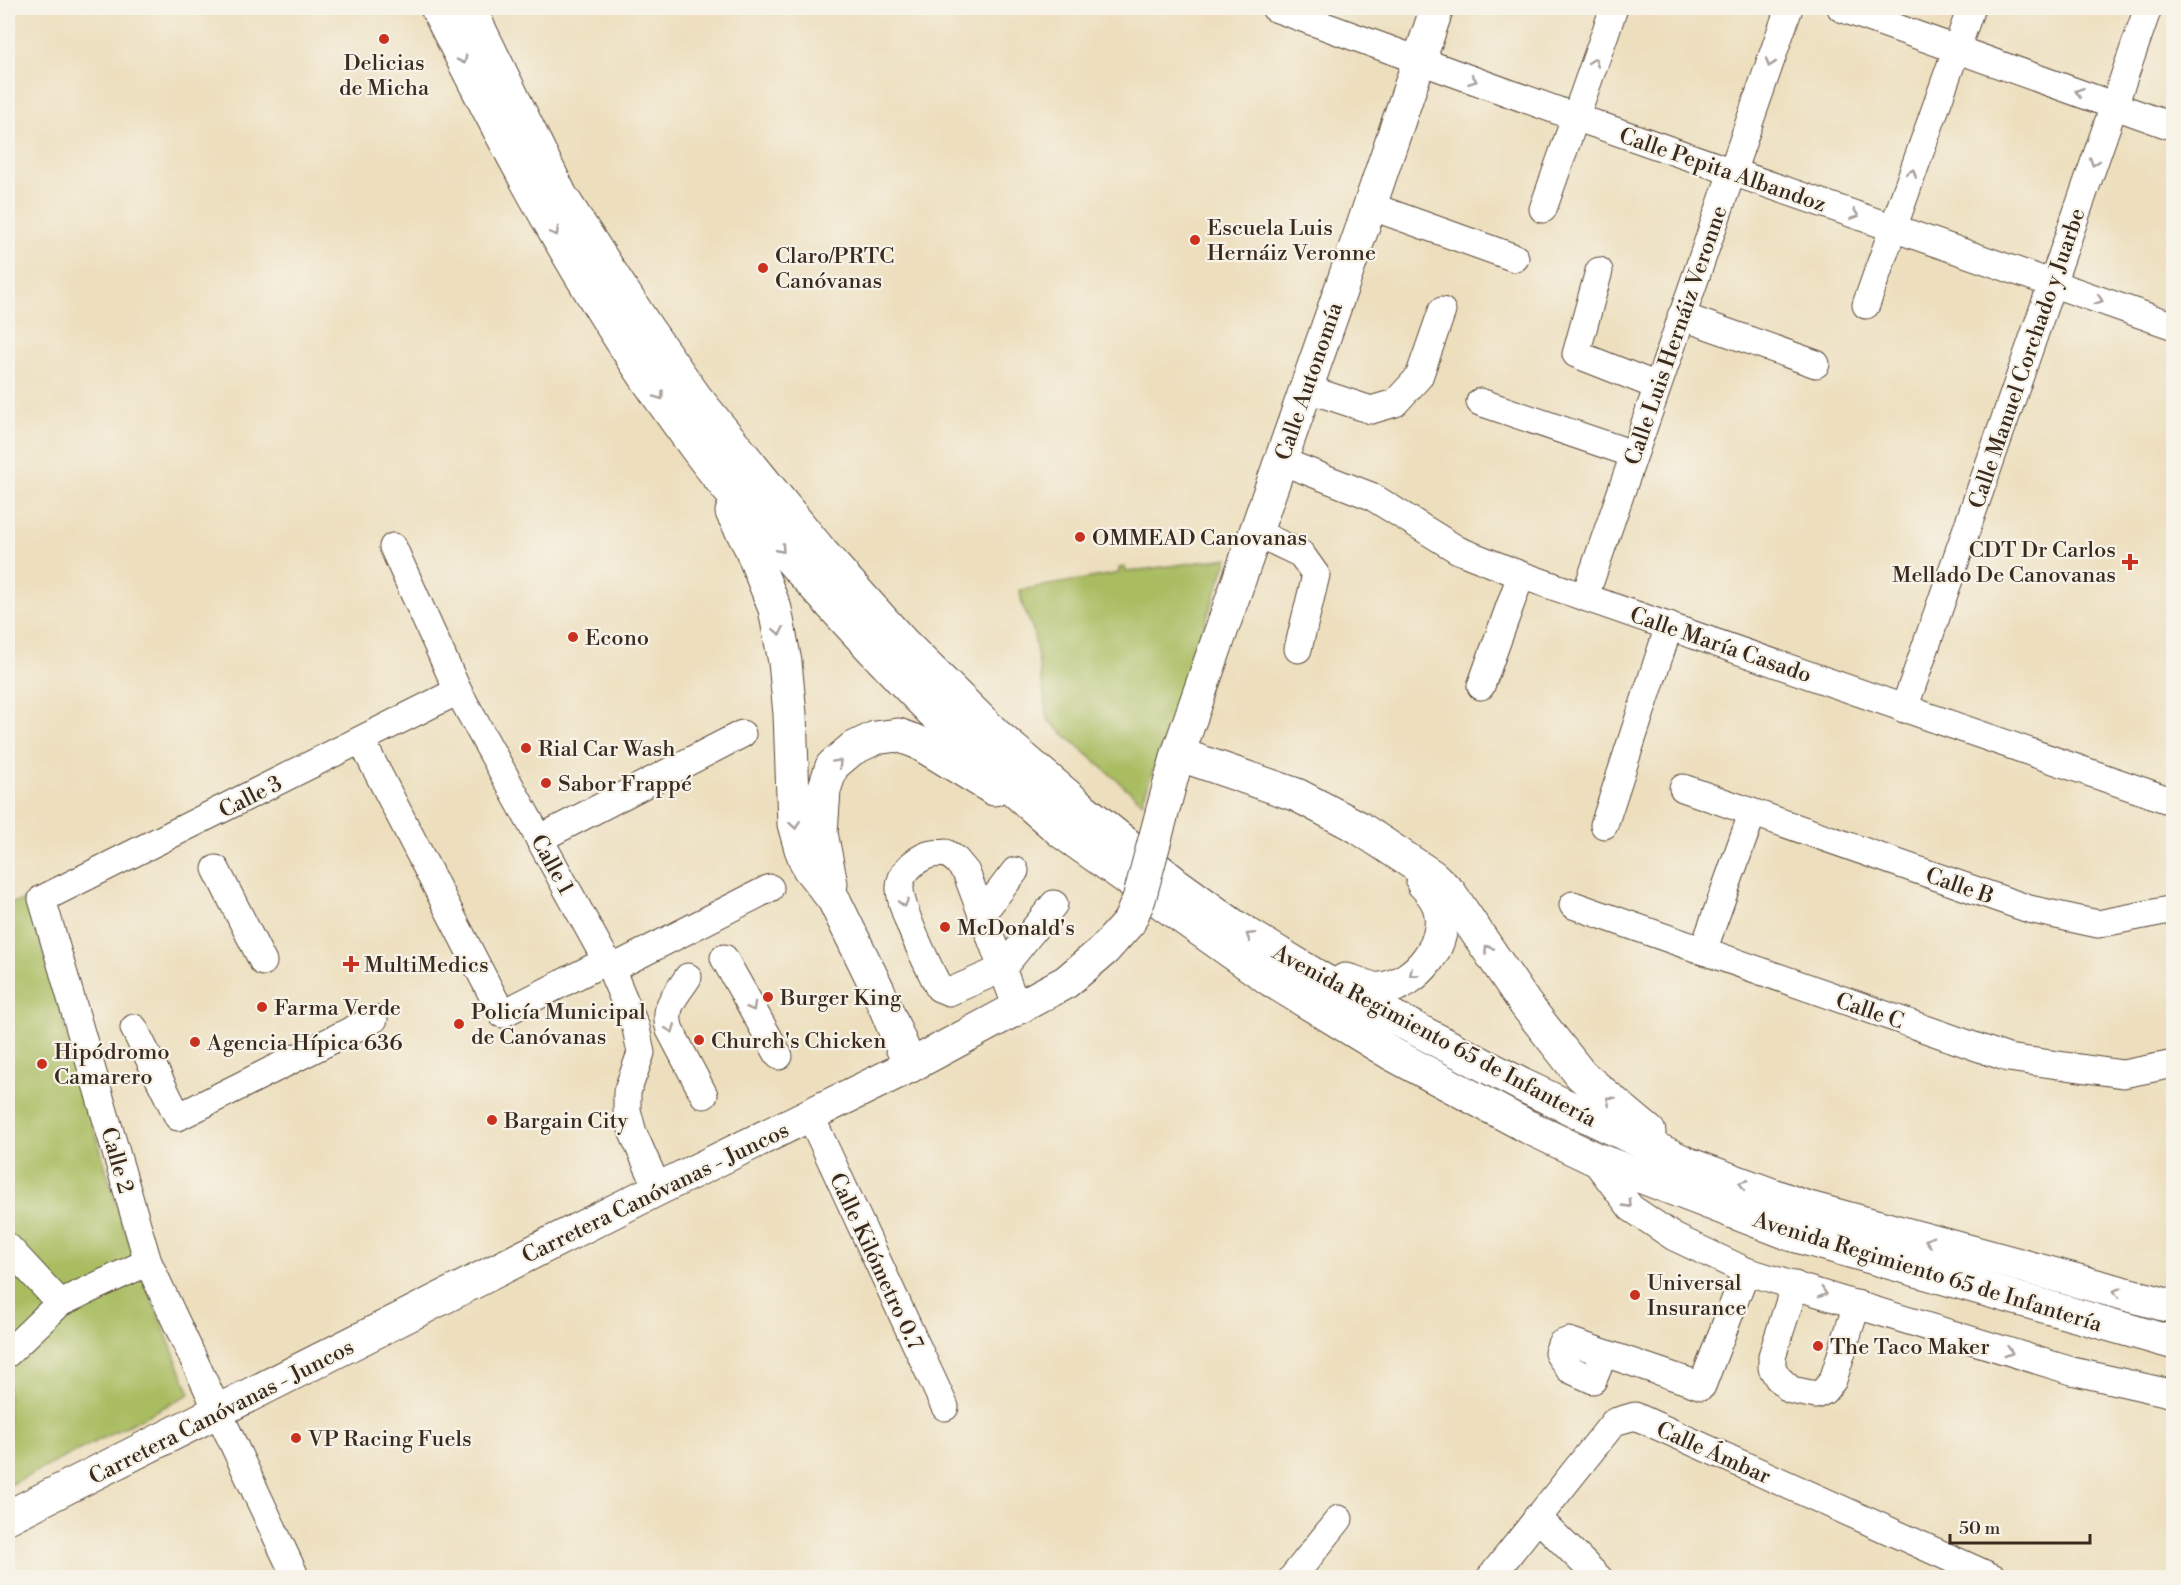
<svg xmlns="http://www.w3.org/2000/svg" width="2181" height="1585" font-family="'Libre Bodoni',serif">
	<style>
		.green { fill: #a9bc60; stroke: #72733f; stroke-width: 1.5 }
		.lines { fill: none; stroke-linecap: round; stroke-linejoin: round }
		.minor-casing { stroke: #564536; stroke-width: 29 }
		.major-casing { stroke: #564536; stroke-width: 35 }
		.minor { stroke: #fff; stroke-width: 27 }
		.major { stroke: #fff; stroke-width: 33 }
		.major-bridge-casing { stroke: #564536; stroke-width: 35; stroke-linecap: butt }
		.major-bridge { stroke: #fff; stroke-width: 33 }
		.oneway { stroke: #a79f9a }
		.poi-dot { fill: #c8321e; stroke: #f7f3e8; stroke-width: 2 }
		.labels { text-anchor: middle; stroke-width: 4.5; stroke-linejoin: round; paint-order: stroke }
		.poi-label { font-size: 22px; fill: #3b2a1e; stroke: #f7f3e8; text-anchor: start }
		.street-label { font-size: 22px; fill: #3b2a1e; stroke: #f7f3e8 }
	</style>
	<rect width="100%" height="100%" fill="#f7f3e8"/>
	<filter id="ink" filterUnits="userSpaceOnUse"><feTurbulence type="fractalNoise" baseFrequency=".0167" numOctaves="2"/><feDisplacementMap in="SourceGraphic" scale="12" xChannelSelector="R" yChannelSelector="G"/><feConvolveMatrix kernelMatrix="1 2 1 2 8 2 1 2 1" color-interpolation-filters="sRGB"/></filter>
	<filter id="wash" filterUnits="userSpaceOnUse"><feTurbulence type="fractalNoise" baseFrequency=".008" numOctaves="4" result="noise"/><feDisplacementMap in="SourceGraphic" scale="24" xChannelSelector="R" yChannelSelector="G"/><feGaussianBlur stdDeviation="1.35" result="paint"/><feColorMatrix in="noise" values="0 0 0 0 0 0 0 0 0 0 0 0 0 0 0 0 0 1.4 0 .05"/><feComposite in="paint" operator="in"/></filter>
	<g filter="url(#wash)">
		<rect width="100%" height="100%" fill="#eddfbe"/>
		<g class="green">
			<polygon points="1228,558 1142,802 1048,720 1033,630 1022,604 1020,590 1119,573 1119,568 1125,567 1126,572"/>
			<polygon points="28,899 122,1224 190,1394 8,1486 8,904"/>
		</g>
	</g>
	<g filter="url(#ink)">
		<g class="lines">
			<defs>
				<g id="minor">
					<polyline points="1275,8 1575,117 2174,326"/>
					<polyline points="1841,8 2174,127"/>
					<polyline points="1370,206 1515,258"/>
					<polyline points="1543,209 1614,8"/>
					<polyline points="1599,271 1576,354 1657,386"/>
					<polyline points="1866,305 1971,8"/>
					<polyline points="1681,316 1816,364"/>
					<polyline points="1305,388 1371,410 1395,403 1419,377 1442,311"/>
					<polyline points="1480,402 1633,454"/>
					<polyline points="1281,461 1371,496 1458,550 1521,575 2174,802"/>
					<polyline points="1255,532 1301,554 1316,575 1298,649"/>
					<polyline points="393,547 458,691 611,969 636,1028 641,1053 627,1092 627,1110 633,1133 658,1189"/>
					<polyline points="1585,596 1789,8"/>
					<polyline points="1481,686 1521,575"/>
					<polyline points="1904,709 2148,8"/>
					<polyline points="361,740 502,1014 606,961"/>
					<polyline points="1683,788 2029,909 2098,924 2174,909"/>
					<polyline points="1604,825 1669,626"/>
					<polyline points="539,839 742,734"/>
					<polyline points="216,869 263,962"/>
					<polyline points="1573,905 2008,1058 2123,1074 2174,1064"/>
					<polyline points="982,914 1015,871"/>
					<polyline points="1703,951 1752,814"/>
					<polyline points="724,958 779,1056"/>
					<polyline points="611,969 770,888"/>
					<path d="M 688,977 C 676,996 662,1007 670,1030 L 704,1095"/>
					<path d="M 1017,1008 L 966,872 L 956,860 L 946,853 C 940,854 933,853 928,855 C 914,860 899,874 900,889 C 901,913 928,965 939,988 L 949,992 L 1002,969 L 1054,904"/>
					<polyline points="134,1028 178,1117 374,1019"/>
					<polyline points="810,1115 945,1407"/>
					<polyline points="1593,1158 1631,1208 1674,1237 1746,1271 2072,1371 2174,1394"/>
					<polyline points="8,1247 60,1303"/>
					<polyline points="1795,1285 1772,1356 1772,1368 1778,1378 1791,1390 1816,1395 1824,1391 1833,1380 1857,1304"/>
					<polyline points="8,1353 60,1303 148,1262"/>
					<polyline points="1604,1353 1593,1380 1569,1369 1558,1353 1561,1344 1569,1341 1702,1386 1746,1271"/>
					<polyline points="1537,1517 1599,1578"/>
					<polyline points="296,1578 148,1262 42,899 458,691"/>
					<polyline points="1292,1578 1339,1519"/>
					<polyline points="1490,1578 1614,1422 1635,1416 1994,1578"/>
				</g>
				<g id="major">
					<path d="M 437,8 C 512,159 592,309 694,445 C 729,493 770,537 810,581 C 889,669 971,755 1062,832 L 1271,980 L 1392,1054 L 1528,1127 L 1593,1158 L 1793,1235 L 2174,1343"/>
					<polyline points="469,8 561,196 646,327 696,398 822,553 902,642 995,734 1084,810 1176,884 1234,926 1321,979 1522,1085 1688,1164 1805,1207 2174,1307"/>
					<polyline points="732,512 751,548 775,609 785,662 790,714 794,824 801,849 808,867 834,900 878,990 910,1066"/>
					<polyline points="1178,754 1297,795 1358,827 1432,876 1450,893 1526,1005 1581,1075 1649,1132"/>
					<polyline points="1162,813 1178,754 1363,226 1437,8"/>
					<polyline points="831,884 821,833 824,790 832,766 852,749 875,738 898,735 917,742 994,789"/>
					<path d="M 1345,980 C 1356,981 1370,991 1381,989 C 1416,985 1451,942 1439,906 C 1436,898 1429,889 1423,883"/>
					<polyline points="8,1517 658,1189 910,1066 1066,982 1104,950 1129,922"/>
				</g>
			</defs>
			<use href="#minor" class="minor-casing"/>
			<use href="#major" class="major-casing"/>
			<use href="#minor" class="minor"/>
			<use href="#major" class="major"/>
			<defs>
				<polyline id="major-bridge" points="1129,922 1139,899 1162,813"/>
			</defs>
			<use href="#major-bridge" class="major-bridge-casing"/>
			<use href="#major-bridge" class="major-bridge"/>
		</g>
		<defs><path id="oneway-chevron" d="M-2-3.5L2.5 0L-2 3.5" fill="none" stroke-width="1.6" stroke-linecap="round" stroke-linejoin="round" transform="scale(1.5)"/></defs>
		<g class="oneway">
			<use href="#oneway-chevron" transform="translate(463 60) rotate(64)"/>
			<use href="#oneway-chevron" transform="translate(1594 62) rotate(-70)"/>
			<use href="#oneway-chevron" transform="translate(1770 63) rotate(109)"/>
			<use href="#oneway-chevron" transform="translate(1473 80) rotate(20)"/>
			<use href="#oneway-chevron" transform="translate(2079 92) rotate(-161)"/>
			<use href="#oneway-chevron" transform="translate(2094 162) rotate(108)"/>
			<use href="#oneway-chevron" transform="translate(1912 173) rotate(-70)"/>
			<use href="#oneway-chevron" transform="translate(1855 215) rotate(19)"/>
			<use href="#oneway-chevron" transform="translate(555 232) rotate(59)"/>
			<use href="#oneway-chevron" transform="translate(2099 300) rotate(19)"/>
			<use href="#oneway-chevron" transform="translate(660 396) rotate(55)"/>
			<use href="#oneway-chevron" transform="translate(781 549) rotate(48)"/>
			<use href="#oneway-chevron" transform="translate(779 631) rotate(79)"/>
			<use href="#oneway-chevron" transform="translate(838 763) rotate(-47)"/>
			<use href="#oneway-chevron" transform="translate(795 825) rotate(80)"/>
			<use href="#oneway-chevron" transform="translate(904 903) rotate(74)"/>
			<use href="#oneway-chevron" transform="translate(1250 936) rotate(-148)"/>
			<use href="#oneway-chevron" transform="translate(1488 949) rotate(-124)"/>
			<use href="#oneway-chevron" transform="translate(1413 973) rotate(140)"/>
			<use href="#oneway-chevron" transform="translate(752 1007) rotate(61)"/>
			<use href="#oneway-chevron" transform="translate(671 1029) rotate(69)"/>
			<use href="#oneway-chevron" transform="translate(1610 1100) rotate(-140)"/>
			<use href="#oneway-chevron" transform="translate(1743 1184) rotate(-160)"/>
			<use href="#oneway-chevron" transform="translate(1628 1204) rotate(46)"/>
			<use href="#oneway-chevron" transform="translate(1929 1241) rotate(-165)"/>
			<use href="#oneway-chevron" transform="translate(2117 1292) rotate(-165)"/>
			<use href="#oneway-chevron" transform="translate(1823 1293) rotate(18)"/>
			<use href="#oneway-chevron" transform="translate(2009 1352) rotate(17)"/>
		</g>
	</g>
	<g class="poi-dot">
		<circle cx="384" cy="39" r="6"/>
		<circle cx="1195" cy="240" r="6"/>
		<circle cx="763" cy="268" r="6"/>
		<circle cx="1080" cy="537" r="6"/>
		<path d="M2127 553h6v6h6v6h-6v6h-6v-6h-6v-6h6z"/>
		<circle cx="573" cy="637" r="6"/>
		<circle cx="526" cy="748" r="6"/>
		<circle cx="546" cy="783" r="6"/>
		<circle cx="945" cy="927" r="6"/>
		<path d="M348 955h6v6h6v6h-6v6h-6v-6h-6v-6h6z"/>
		<circle cx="768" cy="997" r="6"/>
		<circle cx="262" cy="1007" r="6"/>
		<circle cx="459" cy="1024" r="6"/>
		<circle cx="699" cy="1040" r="6"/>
		<circle cx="195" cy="1042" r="6"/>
		<circle cx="42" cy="1064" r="6"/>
		<circle cx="492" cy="1120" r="6"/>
		<circle cx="1635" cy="1295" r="6"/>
		<circle cx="1818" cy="1346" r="6"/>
		<circle cx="296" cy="1438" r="6"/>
	</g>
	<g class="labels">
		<g class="poi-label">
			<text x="384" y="70" text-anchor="middle">Delicias<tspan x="384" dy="25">de Micha</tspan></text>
			<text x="1207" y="235">Escuela Luis<tspan x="1207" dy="25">Hernáiz Veronne</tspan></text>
			<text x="775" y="263">Claro/PRTC<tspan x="775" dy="25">Canóvanas</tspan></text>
			<text x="1092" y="545">OMMEAD Canovanas</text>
			<text x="2116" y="557" text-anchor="end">CDT Dr Carlos<tspan x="2116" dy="25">Mellado De Canovanas</tspan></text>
			<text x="585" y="645">Econo</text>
			<text x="538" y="756">Rial Car Wash</text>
			<text x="558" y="791">Sabor Frappé</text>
			<text x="957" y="935">McDonald's</text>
			<text x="364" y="972">MultiMedics</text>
			<text x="780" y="1005">Burger King</text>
			<text x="274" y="1015">Farma Verde</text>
			<text x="471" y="1019">Policía Municipal<tspan x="471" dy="25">de Canóvanas</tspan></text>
			<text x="711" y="1048">Church's Chicken</text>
			<text x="207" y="1050">Agencia Hípica 636</text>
			<text x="54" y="1059">Hipódromo<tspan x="54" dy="25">Camarero</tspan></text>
			<text x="504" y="1128">Bargain City</text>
			<text x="1647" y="1290">Universal<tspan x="1647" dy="25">Insurance</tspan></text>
			<text x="1830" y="1354">The Taco Maker</text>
			<text x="308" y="1446">VP Racing Fuels</text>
		</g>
		<g class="street-label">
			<text transform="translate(1723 169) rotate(19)" y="8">Calle Pepita Albandoz</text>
			<text transform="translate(1675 335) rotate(-71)" y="8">Calle Luis Hernáiz Veronne</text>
			<text transform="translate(2026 358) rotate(-71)" y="8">Calle Manuel Corchado y Juarbe</text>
			<text transform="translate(1308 381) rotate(-71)" y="8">Calle Autonomía</text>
			<text transform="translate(1721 644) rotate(19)" y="8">Calle María Casado</text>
			<text transform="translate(250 796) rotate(-27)" y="8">Calle 3</text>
			<text transform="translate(553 864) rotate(61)" y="8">Calle 1</text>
			<text transform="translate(1960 885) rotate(19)" y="8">Calle B</text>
			<text transform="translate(1870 1010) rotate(19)" y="8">Calle C</text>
			<text transform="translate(1435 1035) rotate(28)" y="8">Avenida Regimiento 65 de Infantería</text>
			<text transform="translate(118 1160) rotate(74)" y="8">Calle 2</text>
			<text transform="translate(655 1192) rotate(-26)" y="8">Carretera Canóvanas - Juncos</text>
			<text transform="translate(877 1261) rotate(65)" y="8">Calle Kilómetro 0.7</text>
			<text transform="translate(1928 1271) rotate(17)" y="8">Avenida Regimiento 65 de Infantería</text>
			<text transform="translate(221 1411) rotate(-27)" y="8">Carretera Canóvanas - Juncos</text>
			<text transform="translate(1714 1452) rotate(24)" y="8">Calle Ámbar</text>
		</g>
	</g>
	<rect width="2181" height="1585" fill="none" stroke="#f7f3e8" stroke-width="30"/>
	<path d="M1950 1534v9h140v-9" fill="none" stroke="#3b2a1e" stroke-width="3"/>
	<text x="1959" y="1534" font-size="18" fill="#3b2a1e" stroke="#f7f3e8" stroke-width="4.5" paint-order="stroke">50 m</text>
</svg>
